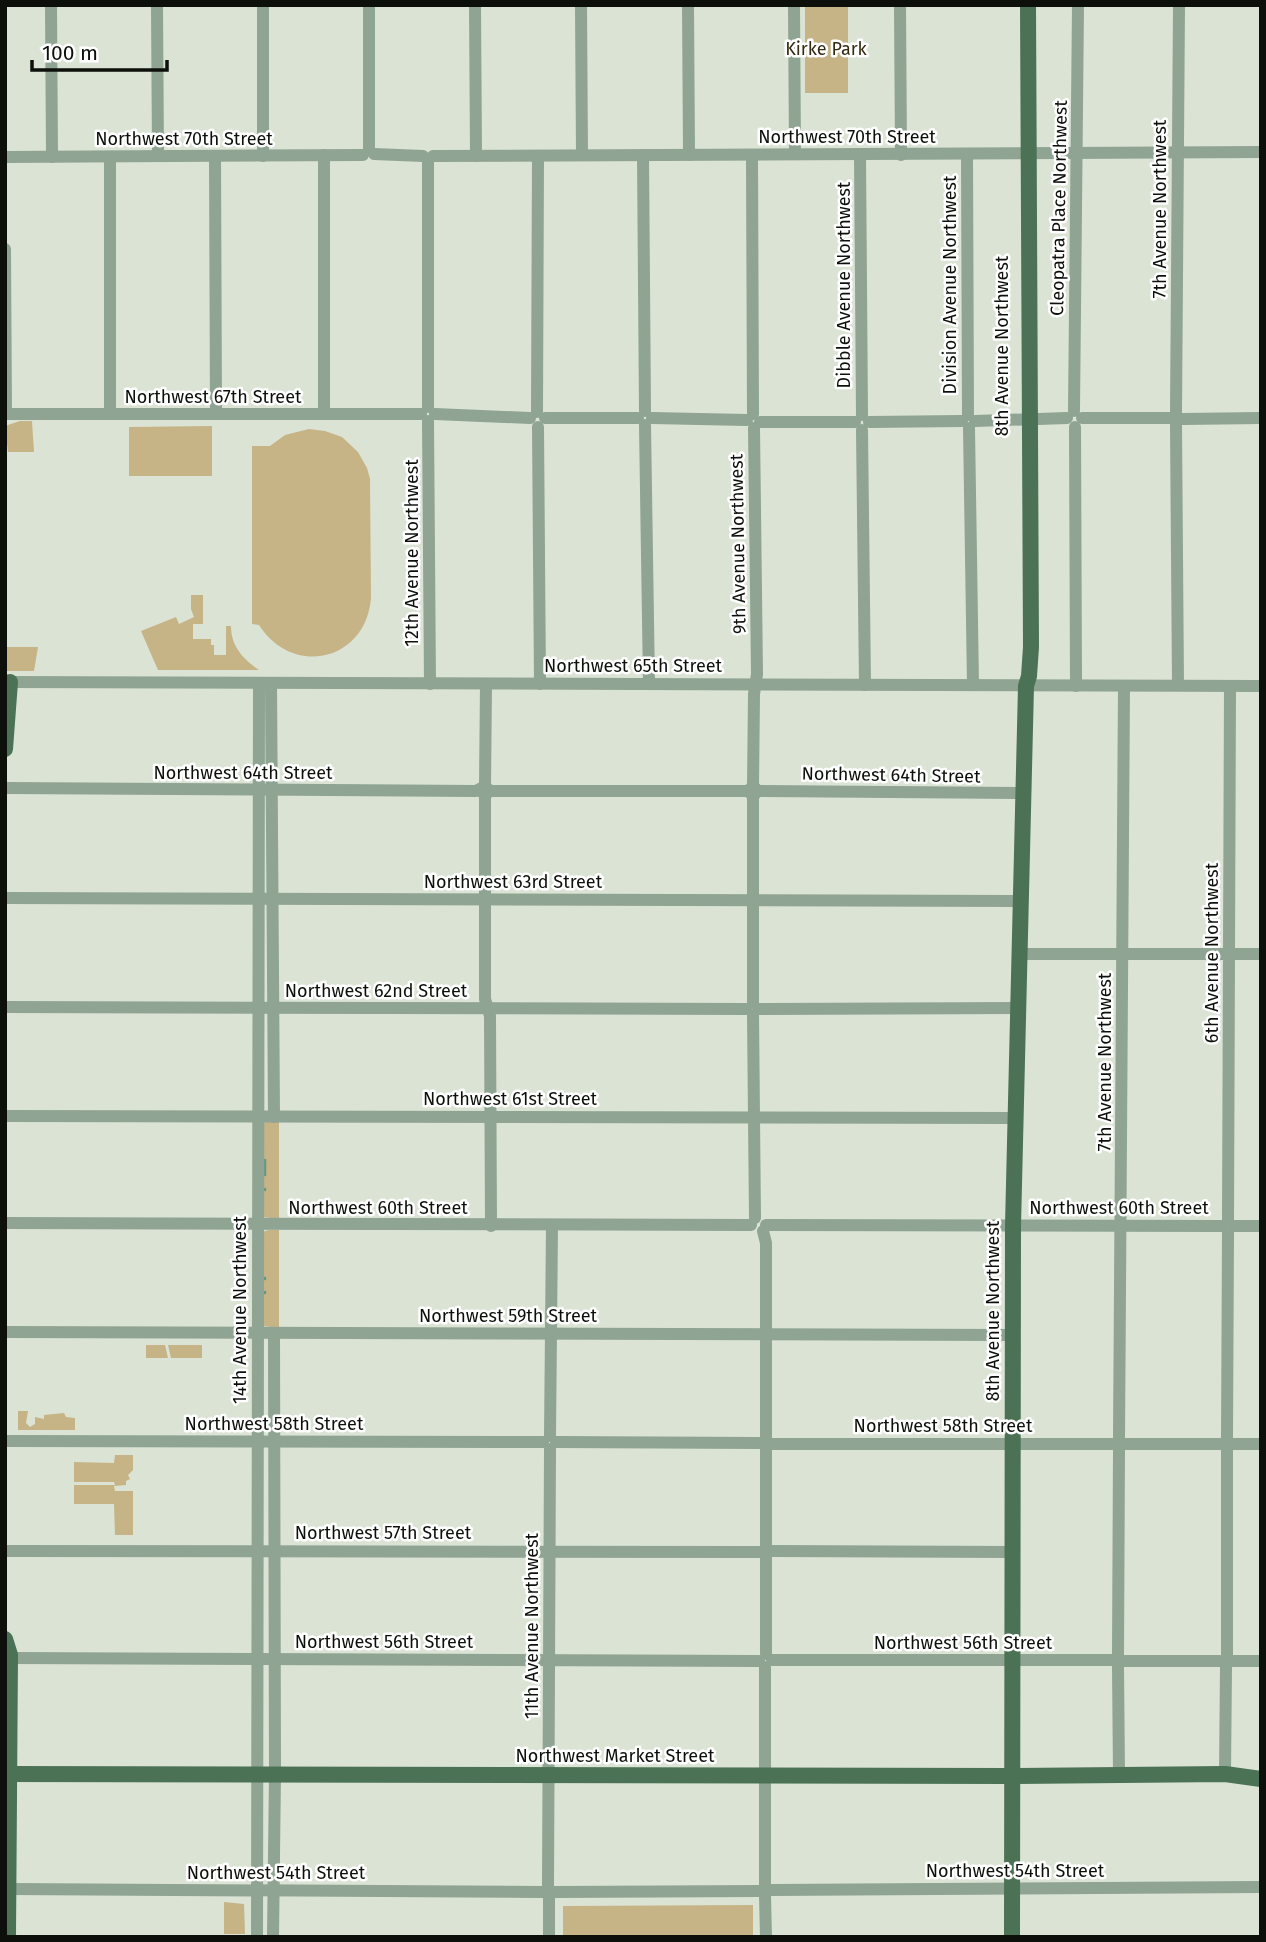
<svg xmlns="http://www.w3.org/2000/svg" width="1266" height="1942" font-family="'Fira Sans',sans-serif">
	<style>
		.green { fill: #c6b486 }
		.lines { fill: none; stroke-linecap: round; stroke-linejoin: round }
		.stream { stroke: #669786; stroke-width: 2.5 }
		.minor { stroke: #8fa493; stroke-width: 12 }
		.major { stroke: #4b7254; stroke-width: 16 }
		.labels { text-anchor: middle; stroke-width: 5; stroke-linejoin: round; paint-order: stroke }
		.park-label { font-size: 18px; fill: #352b12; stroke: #fff }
		.street-label { font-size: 18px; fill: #0c0f0a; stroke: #fff }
	</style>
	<rect width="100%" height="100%" fill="#dbe3d5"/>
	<g class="green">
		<rect x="805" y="5" width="43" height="88"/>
		<polygon points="20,421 32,421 34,452 8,452 5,426"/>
		<polygon points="212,426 212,476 129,476 129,427"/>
		<path d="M 309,429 L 325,431 L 342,437 L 358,452 L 367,468 L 370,479 L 371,598 C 366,661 293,678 259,625 L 252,624 L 252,446 L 270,446 L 285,435 Z"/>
		<path d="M 191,595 L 203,595 L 203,624 L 193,624 L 193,639 L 211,639 L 211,645 L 214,645 L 214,655 L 226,655 L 226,626 L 231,626 C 231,646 243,659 259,670 L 158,670 L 141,631 L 176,617 L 179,624 L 194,617 L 191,609 Z"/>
		<polygon points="5,647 38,647 34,671 5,671"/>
		<polygon points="265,1122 279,1122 279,1219 263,1217 263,1124"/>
		<polygon points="268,1230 279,1230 279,1328 263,1326 263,1232"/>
		<polygon points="146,1345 165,1345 168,1358 146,1358"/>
		<polygon points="168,1345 202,1345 202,1358 171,1358"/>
		<polygon points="18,1411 28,1411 26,1423 30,1427 35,1424 35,1417 44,1419 44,1415 64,1413 66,1417 75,1418 75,1430 18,1430"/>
		<polygon points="115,1455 133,1455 133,1470 128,1475 130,1479 126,1481 126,1485 114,1486 115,1491 133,1491 133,1535 115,1535 114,1504 74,1504 74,1485 115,1485 114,1482 74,1482 74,1462 114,1463"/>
		<polygon points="224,1902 244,1904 245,1934 224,1934"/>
		<polygon points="753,1905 753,1937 563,1937 563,1906"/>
	</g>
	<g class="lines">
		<g class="stream">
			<polyline points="265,1160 265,1175"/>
			<polyline points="265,1189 265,1190"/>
			<polyline points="265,1278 265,1279"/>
			<polyline points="265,1292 265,1293"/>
		</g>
		<g class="minor">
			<polyline points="51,5 52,157"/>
			<polyline points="157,5 158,156"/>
			<polyline points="369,5 369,149"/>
			<polyline points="475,5 476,156"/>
			<polyline points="581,5 582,155"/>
			<polyline points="688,5 689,155"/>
			<polyline points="794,5 795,154"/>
			<polyline points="900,5 901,155"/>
			<polyline points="374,154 423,156"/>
			<polyline points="643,155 645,411"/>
			<polyline points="752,155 753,414"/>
			<polyline points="860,155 862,415"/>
			<polyline points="967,155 968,415"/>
			<polyline points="215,156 216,414"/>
			<polyline points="263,156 263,5"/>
			<polyline points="433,156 1261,152"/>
			<polyline points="5,157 363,155"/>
			<polyline points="110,157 110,414"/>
			<polyline points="428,162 428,407"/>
			<polyline points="5,249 6,414"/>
			<polyline points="1074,411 1078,5"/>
			<polyline points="537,412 538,156"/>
			<polyline points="1176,413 1179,5"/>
			<polyline points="5,414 421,414"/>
			<polyline points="324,414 324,155"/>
			<polyline points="435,414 530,418"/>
			<polyline points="545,418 638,418"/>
			<polyline points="652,418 747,420"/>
			<polyline points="1082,418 1170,418"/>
			<polyline points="1182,419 1261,418"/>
			<polyline points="428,421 430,684"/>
			<polyline points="975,421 1067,418"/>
			<polyline points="760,422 855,422"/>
			<polyline points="869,422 962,421"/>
			<polyline points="645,425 649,684"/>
			<polyline points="1176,425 1178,685"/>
			<polyline points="538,427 540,684"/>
			<polyline points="1075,427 1076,686"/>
			<polyline points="969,428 973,685"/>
			<polyline points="862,430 865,685"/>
			<polyline points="5,682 1261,686"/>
			<polyline points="271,683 274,1117"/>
			<polyline points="485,786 486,684"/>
			<polyline points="753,786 754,694 757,674 754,428"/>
			<polyline points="5,788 476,791 485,786 490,791 485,795 480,790"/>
			<polyline points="490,791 748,791"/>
			<polyline points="758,791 753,796 748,791 753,786 758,791 763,791 1023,793"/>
			<polyline points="485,795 485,999 490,1016 491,1226"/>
			<polyline points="5,898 1020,901"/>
			<polyline points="1019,954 1261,954"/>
			<polyline points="753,1003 753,796"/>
			<polyline points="5,1007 746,1009"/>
			<polyline points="759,1009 1017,1008"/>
			<polyline points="753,1015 755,1218"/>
			<polyline points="5,1116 1014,1118"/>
			<polyline points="1228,1220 1230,686"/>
			<polyline points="5,1223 751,1225"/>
			<polyline points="766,1225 1221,1226"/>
			<polyline points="1234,1226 1261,1226"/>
			<polyline points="763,1231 766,1243 766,1437"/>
			<polyline points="5,1332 1011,1335"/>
			<polyline points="550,1436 552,1226"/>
			<polyline points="1119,1438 1124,686"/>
			<polyline points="1227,1438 1228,1232"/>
			<polyline points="5,1441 543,1442"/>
			<polyline points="556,1442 759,1443"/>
			<polyline points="772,1444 1114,1444"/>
			<polyline points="1126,1444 1222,1444"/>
			<polyline points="1233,1444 1261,1444"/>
			<polyline points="766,1545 766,1449"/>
			<polyline points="5,1551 760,1552"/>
			<polyline points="772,1551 1011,1552"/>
			<polyline points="766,1654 766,1557"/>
			<polyline points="1118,1655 1119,1450"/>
			<polyline points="1227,1655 1227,1449"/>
			<polyline points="10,1658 759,1661"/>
			<polyline points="772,1660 1112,1660"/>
			<polyline points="1124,1661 1220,1661"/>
			<polyline points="1232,1661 1261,1661"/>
			<polyline points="1118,1667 1119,1775"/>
			<polyline points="1225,1774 1226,1667"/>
			<polyline points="548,1886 550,1449"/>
			<polyline points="765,1886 765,1667"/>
			<polyline points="9,1889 544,1892"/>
			<polyline points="770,1890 1261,1887"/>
			<polyline points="554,1892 760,1891"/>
			<polyline points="765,1896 766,1937"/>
			<polyline points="549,1897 549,1937"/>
			<polyline points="257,1937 259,683"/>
			<polyline points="273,1937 275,1774 274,1334"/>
		</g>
		<g class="major">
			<polyline points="5,749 10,682"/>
			<polyline points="5,1639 10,1655 8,1937"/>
			<polyline points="5,1774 1011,1776 1225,1774 1261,1779"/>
			<polyline points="1012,1937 1013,1226 1026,686 1029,676 1031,647 1028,5"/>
		</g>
	</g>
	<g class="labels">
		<g class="park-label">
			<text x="826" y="55">Kirke Park</text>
		</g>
		<g class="street-label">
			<text x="847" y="143">Northwest 70th Street</text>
			<text x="184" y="145">Northwest 70th Street</text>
			<text transform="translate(1059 208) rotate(-89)" y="6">Cleopatra Place Northwest</text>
			<text transform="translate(1160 209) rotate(-90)" y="6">7th Avenue Northwest</text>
			<text transform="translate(844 285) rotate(-90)" y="6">Dibble Avenue Northwest</text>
			<text transform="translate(950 285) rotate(-90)" y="6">Division Avenue Northwest</text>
			<text transform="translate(1002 346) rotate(-90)" y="6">8th Avenue Northwest</text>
			<text x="213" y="403">Northwest 67th Street</text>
			<text transform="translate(738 544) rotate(-91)" y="6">9th Avenue Northwest</text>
			<text transform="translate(412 553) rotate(-90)" y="6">12th Avenue Northwest</text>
			<text x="633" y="672">Northwest 65th Street</text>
			<text x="243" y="779">Northwest 64th Street</text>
			<text transform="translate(891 775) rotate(1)" y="6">Northwest 64th Street</text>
			<text x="513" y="888">Northwest 63rd Street</text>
			<text transform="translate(1212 953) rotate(-90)" y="6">6th Avenue Northwest</text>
			<text x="376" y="997">Northwest 62nd Street</text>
			<text transform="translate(1105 1062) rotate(-90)" y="6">7th Avenue Northwest</text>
			<text x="510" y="1105">Northwest 61st Street</text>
			<text x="378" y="1214">Northwest 60th Street</text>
			<text x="1119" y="1214">Northwest 60th Street</text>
			<text transform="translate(240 1310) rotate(-90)" y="6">14th Avenue Northwest</text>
			<text transform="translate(993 1311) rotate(-90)" y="6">8th Avenue Northwest</text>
			<text x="508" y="1322">Northwest 59th Street</text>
			<text x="274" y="1430">Northwest 58th Street</text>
			<text x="943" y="1432">Northwest 58th Street</text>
			<text x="383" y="1539">Northwest 57th Street</text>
			<text transform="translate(532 1626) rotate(-90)" y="6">11th Avenue Northwest</text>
			<text x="384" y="1648">Northwest 56th Street</text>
			<text x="963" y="1649">Northwest 56th Street</text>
			<text x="615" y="1762">Northwest Market Street</text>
			<text x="1015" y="1877">Northwest 54th Street</text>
			<text x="276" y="1879">Northwest 54th Street</text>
		</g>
	</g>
	<rect width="1266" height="1942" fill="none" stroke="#0c0f0a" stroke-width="14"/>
	<path d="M32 60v10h135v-10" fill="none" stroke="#0c0f0a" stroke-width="3.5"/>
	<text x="42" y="60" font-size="21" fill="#0c0f0a" stroke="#ffffff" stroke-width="5" paint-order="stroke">100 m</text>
</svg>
